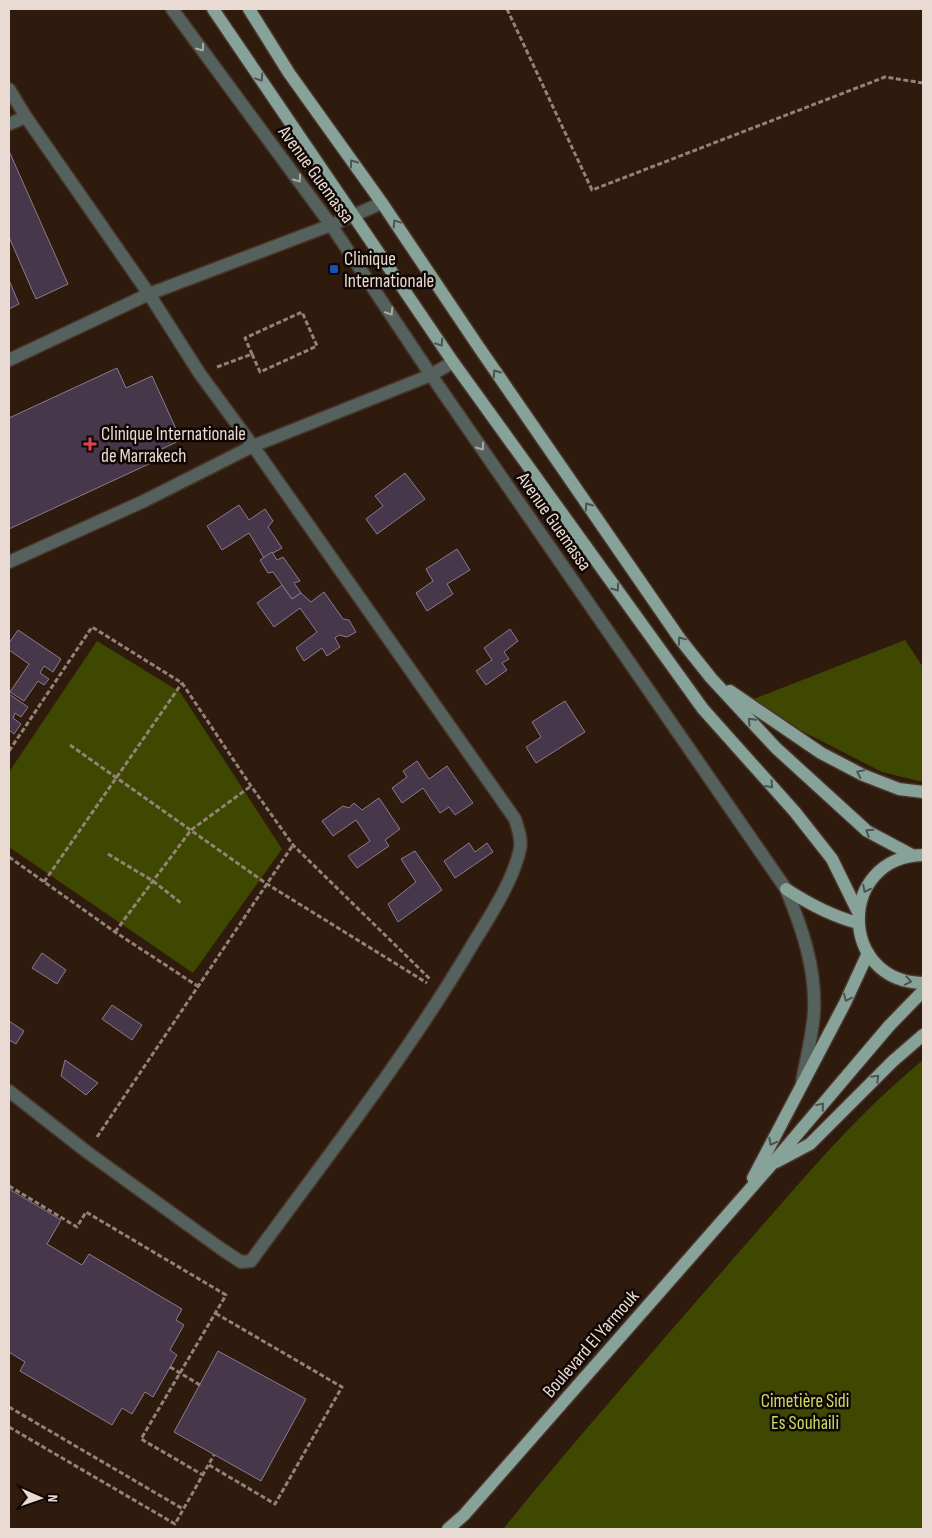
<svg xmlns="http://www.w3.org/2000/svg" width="932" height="1538" font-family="'Sofia Sans Condensed',sans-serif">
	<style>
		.green { fill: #3f4801 }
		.building { fill: #47374a; stroke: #8c7a8f }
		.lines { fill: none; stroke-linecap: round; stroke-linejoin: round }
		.minor-casing { stroke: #49352a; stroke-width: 15 }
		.major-casing { stroke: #49352a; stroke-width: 15 }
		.path { stroke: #938278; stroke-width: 3; stroke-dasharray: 5 2.5; stroke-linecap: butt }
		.minor { stroke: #54615c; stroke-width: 12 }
		.major { stroke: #86a299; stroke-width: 12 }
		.oneway { stroke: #adaaa3 }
		.oneway2 { stroke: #4b544e }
		.transit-dot { fill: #1a4fb4; stroke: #100704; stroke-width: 2 }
		.health-dot { fill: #e0444e; stroke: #100704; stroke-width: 2 }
		.labels { text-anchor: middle; stroke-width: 5; stroke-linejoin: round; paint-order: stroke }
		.street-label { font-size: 19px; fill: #e9dbd3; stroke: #100704 }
		.poi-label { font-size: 19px; fill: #e9dbd3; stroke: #100704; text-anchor: start }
		.park-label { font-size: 19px; fill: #c9dd64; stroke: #100704 }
	</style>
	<rect width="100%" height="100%" fill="#2f1a0e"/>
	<g class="green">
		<polygon points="905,640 923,667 923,782 882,772 802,731 754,699"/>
		<polygon points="97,641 180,692 282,849 193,973 9,847 9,772"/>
		<path d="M 923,1060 L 923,1529 L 503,1529 C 578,1437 656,1348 733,1259 C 794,1190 852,1118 923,1060 Z"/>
	</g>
	<g class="building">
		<polygon points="9,151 68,284 36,299 9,237"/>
		<polygon points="9,280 19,304 9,309"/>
		<polygon points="117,368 126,388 152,376 181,440 162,449 166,456 9,529 9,418"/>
		<polygon points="405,473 425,499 377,534 366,519 383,506 375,496"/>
		<polygon points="239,505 249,520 265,509 273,521 268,527 282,548 264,558 249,533 222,550 207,526"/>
		<polygon points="457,549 470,570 447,584 453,594 427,611 416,593 433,581 426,569"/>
		<polygon points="272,552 277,560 283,557 300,581 294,583 301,593 292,599 273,572 268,573 260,560"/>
		<polygon points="282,585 292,599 301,593 311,602 324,592 343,619 349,620 356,632 347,637 339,635 335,638 340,647 327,656 322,648 304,661 296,648 317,632 300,608 274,627 257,603"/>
		<polygon points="510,629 518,641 504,652 509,659 502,663 507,670 486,685 476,671 492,660 484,648"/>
		<polygon points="18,630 61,659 53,672 44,666 40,673 49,679 44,685 38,681 24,701 10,692 29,664 9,650 9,643"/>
		<polygon points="9,694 28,707 21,717 15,713 13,718 21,724 14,734 9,730"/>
		<polygon points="565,701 585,732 536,763 526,747 541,737 532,722"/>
		<polygon points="417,761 429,779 447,766 473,803 455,815 449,807 440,813 423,788 402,803 392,788 407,777 403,771"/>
		<polygon points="379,798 400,829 385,840 389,846 357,868 348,856 370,841 356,820 333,836 322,821 343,806 349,808 354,803 362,810"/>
		<polygon points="469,843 475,852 487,843 493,852 455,878 444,861"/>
		<polygon points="415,851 442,890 398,922 388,904 416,882 401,859"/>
		<polygon points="42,953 66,970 57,984 32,968"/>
		<polygon points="112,1005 142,1025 132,1040 102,1019"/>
		<polygon points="9,1021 24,1031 16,1044 9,1040"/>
		<polygon points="65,1060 98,1083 86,1095 61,1076"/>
		<polygon points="9,1189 61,1220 47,1244 82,1265 89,1254 182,1309 176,1320 184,1325 170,1350 177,1355 153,1397 145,1392 132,1414 122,1408 112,1425 20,1371 25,1362 9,1352"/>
		<polygon points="218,1351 306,1399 261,1481 174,1432"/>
	</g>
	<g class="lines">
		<defs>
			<g id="minor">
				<path d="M 172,9 L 331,225 L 431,375 L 786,889 C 802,928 816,968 814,1011 C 813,1034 806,1059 802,1082"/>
				<path d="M 9,89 L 26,117 L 149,294 L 200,374 L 253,446 L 515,819 C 518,829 522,839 520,849 C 513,882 488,919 471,947 C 406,1057 326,1158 251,1261 L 241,1262 L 220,1248 L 87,1152 L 9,1091"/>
				<polyline points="9,124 26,117"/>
				<polyline points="9,360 149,294 331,225 382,203"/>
				<polyline points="9,562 142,502 253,446 431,375 453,362"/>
			</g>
			<g id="major">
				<polyline points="213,9 453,362 703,709 795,812 832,859 858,912"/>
				<polyline points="249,9 289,73 382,203 478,346 680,639 711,678 776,748 867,831 912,855"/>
				<polyline points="730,691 821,753 863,775 899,789 923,792"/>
				<path d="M 923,855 C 837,857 838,982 923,983"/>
				<path d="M 786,889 C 809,904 831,916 858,923"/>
				<polyline points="776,1162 810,1144 893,1061 923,1035"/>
				<polyline points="753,1178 845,1003 868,953"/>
				<polyline points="448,1529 464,1515 772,1164 889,1026 923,991"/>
			</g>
		</defs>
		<use href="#minor" class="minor-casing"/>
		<use href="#major" class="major-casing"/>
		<g class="path">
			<polyline points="507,9 592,190 885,77 923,83"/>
			<polyline points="217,367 252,354 260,372 317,346 302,312 245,338 252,354"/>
			<polyline points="70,745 267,884 427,983"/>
			<polyline points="9,751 92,627 182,683 251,786 293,845 431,980"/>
			<polyline points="108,854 153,881 181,903"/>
			<polyline points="9,857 115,932 199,987"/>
			<polyline points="44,882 182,683"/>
			<polyline points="115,932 191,830 251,786"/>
			<polyline points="97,1137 293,845"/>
			<polyline points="9,1186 77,1227 86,1212 226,1295 141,1439 203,1475"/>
			<polyline points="170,1367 200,1385"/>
			<polyline points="9,1407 183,1509"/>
			<polyline points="9,1427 175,1524 214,1455"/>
			<polyline points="209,1465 275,1504 342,1387 215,1313"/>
		</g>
		<use href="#minor" class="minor"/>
		<use href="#major" class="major"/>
	</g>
	<defs><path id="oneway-chevron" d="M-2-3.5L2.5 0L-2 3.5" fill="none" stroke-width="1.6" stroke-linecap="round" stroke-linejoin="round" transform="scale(1.25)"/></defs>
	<g class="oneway">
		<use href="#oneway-chevron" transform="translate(201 48) rotate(54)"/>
		<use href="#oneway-chevron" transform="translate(298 179) rotate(54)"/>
		<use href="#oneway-chevron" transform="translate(390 312) rotate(57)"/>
		<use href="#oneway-chevron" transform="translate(481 447) rotate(55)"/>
	</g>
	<g class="oneway2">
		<use href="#oneway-chevron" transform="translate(260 78) rotate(56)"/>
		<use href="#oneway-chevron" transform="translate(353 163) rotate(-126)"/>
		<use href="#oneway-chevron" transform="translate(396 223) rotate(-124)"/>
		<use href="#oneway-chevron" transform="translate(440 343) rotate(56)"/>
		<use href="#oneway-chevron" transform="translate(496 373) rotate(-125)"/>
		<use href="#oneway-chevron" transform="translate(588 506) rotate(-125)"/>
		<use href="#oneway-chevron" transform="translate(616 588) rotate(54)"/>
		<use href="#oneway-chevron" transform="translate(681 640) rotate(-127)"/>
		<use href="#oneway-chevron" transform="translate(751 721) rotate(-133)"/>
		<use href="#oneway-chevron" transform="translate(860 773) rotate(-154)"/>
		<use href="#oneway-chevron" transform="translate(770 785) rotate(48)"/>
		<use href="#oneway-chevron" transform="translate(869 832) rotate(-147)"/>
		<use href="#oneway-chevron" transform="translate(866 889) rotate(117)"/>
		<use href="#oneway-chevron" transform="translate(908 981) rotate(11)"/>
		<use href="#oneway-chevron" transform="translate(847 998) rotate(115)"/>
		<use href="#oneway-chevron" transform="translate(876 1078) rotate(-45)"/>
		<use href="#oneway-chevron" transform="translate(821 1106) rotate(-50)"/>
		<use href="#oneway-chevron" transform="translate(772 1142) rotate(118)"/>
	</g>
	<rect class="transit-dot" x="329" y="264" width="10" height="10" rx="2.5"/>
	<path class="health-dot" d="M87.5 436.5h5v5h5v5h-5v5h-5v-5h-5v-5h5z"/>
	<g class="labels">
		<g class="street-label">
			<text transform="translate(317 174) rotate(54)" y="7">Avenue Guemassa</text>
			<text transform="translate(555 521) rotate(55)" y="7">Avenue Guemassa</text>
			<text transform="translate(590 1343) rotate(-49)" y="7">Boulevard El Yarmouk</text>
		</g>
		<g class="poi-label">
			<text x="344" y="265">Clinique<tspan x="344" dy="22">Internationale</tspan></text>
			<text x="101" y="440">Clinique Internationale<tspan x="101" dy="22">de Marrakech</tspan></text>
		</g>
		<g class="park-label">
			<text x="805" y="1407">Cimetière Sidi<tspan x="805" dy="22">Es Souhaili</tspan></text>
		</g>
	</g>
	<rect width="932" height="1538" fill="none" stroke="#e9dbd3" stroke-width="20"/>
	<g transform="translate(40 1498) rotate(92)" stroke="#100704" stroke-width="4" paint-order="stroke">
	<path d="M0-4L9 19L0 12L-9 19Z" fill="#e9dbd3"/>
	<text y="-8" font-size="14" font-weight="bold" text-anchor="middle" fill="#e9dbd3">N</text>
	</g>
</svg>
